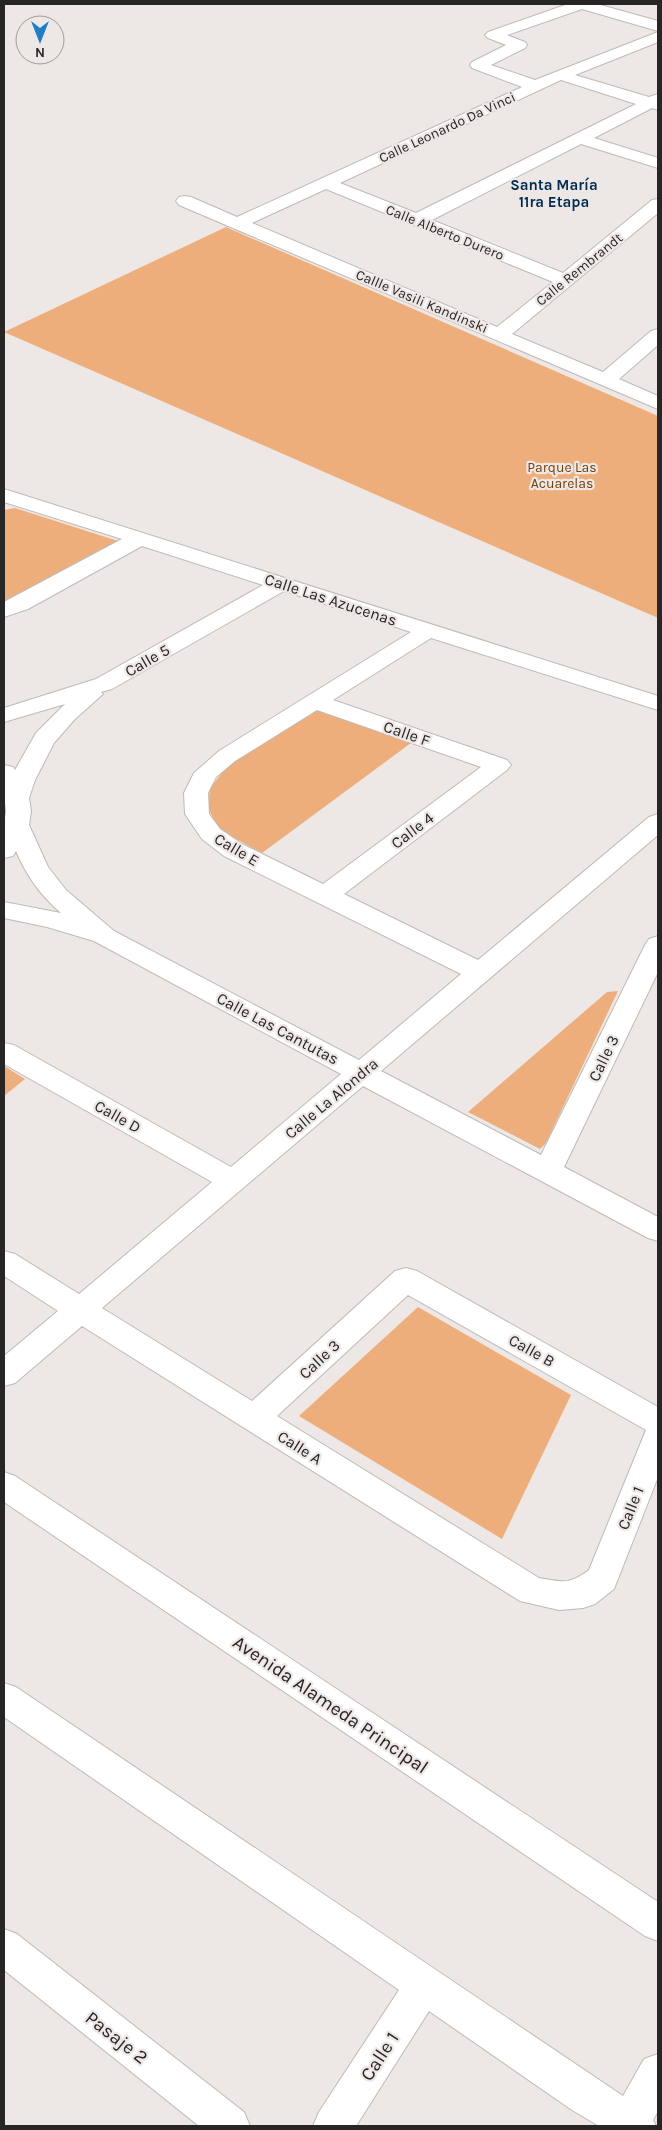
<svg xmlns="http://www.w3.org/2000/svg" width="662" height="2130" font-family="Karla,sans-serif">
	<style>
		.green { fill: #eeae7b }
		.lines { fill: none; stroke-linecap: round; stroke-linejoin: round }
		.minor-casing { stroke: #bebab6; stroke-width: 2 }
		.minor { fill: #fff; fill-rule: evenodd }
		.labels { text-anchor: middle; stroke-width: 4.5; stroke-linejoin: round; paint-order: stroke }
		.far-street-label { font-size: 14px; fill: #282625; stroke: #ede8e5 }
		.far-park-label { font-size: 14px; fill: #74410c; stroke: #ede8e5 }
		.far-neighbourhood-label { font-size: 15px; font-weight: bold; fill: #002c50; stroke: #ede8e5 }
		.street-label { font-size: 16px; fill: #282625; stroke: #ede8e5 }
		.near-street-label { font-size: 19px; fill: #282625; stroke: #ede8e5 }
	</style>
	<rect width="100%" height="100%" fill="#ede8e5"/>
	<g class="green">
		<polygon points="226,227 658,416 658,618 4,332"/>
		<polygon points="15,508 118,541 4,601 4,510"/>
		<polygon points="317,709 411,743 262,853 227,834 216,824 208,808 210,789 225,768"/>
		<polygon points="618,991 546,1143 540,1149 468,1112 607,992"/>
		<polygon points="4,1066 25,1079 4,1096"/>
		<polygon points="418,1307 571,1395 502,1539 299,1416"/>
	</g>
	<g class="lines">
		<defs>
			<g id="minor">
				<path d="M 568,4 L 597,4 L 658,21 L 658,31 L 582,9 L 507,35 L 525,42 L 527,45 L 525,48 L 491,65 L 535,80 L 658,32 L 658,42 L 575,75 L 649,97 L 658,94 L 658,110 L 652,108 L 594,138 L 658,158 L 658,168 L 581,144 L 432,220 L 563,273 L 652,200 L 658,199 L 658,213 L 512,334 L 603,372 L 651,331 L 658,329 L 658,345 L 619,379 L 658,396 L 658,409 L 179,205 L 176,201 L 179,197 L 185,196 L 191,197 L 237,217 L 522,87 L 472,68 L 470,65 L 472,62 L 506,45 L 488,38 L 485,35 L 488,32 ZM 561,80 L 636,104 L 416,213 L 340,183 ZM 326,189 L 553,282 L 497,327 L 252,223 Z"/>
				<path d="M 4,489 L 658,696 L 658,710 L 431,638 L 333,700 L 507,760 L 511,765 L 507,770 L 344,894 L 478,960 L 649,817 L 658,814 L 658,835 L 381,1071 L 541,1155 L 645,945 L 649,939 L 658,936 L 658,972 L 564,1167 L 658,1217 L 658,1241 L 648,1238 L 363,1086 L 102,1308 L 252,1401 L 395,1271 L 406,1268 L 417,1271 L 658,1407 L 658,1477 L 614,1589 L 595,1604 L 583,1608 L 559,1610 L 520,1601 L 82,1326 L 15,1383 L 4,1386 L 4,1356 L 58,1311 L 4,1276 L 4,1251 L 15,1254 L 79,1294 L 212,1182 L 4,1064 L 4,1043 L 14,1045 L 231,1167 L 341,1074 L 94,941 L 47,927 L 4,918 L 4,902 L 61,913 C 41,896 26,875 16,851 L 13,856 L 4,858 L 4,825 L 6,811 L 4,795 L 4,765 L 13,767 L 15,770 L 36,733 L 65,704 L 4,722 L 4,708 L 96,679 L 263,585 L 142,546 L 28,609 L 4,617 L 4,602 L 122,539 L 4,502 ZM 284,591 L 411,632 L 219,751 L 194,773 L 184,793 L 185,814 L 202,839 L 224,856 L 461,974 L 359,1060 L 114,931 L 66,890 L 48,867 L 29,825 L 31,811 L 29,798 L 35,780 L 54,743 L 74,720 L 103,694 L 101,692 L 112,689 ZM 317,710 L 481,767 L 323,884 L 242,844 L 220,829 L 209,814 L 208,793 L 216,777 L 235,761 ZM 408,1295 L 646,1430 L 589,1570 C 569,1585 563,1582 539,1578 L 277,1416 Z"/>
				<polygon points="4,1472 15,1476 658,1902 658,1941 645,1936 4,1502"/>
				<polygon points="4,1683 16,1687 623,2096 644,2059 658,2054 658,2111 653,2120 656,2126 599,2126 572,2110 429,2011 356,2126 313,2126 319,2112 399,1990 4,1717"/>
				<polygon points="4,1929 17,1934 244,2112 250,2126 199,2126 4,1970"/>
			</g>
		</defs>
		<use href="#minor" class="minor-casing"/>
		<use href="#minor" class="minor"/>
	</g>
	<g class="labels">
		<g class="far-street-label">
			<text transform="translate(447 127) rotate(-25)" y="5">Calle Leonardo Da Vinci</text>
			<text transform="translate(445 232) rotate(22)" y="5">Calle Alberto Durero</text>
			<text transform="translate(579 269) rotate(-39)" y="5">Calle Rembrandt</text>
			<text transform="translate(422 301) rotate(23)" y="5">Callle Vasili Kandinski</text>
		</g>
		<g class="far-park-label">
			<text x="562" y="472">Parque Las<tspan x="562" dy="16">Acuarelas</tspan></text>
		</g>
		<g class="far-neighbourhood-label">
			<text x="554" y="190">Santa María<tspan x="554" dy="17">11ra Etapa</tspan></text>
		</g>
		<g class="street-label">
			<text transform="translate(331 599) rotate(18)" y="6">Calle Las Azucenas</text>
			<text transform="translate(147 660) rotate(-30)" y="6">Calle 5</text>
			<text transform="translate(407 733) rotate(19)" y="6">Calle F</text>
			<text transform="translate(412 830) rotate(-37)" y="6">Calle 4</text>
			<text transform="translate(237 849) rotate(31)" y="6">Calle E</text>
			<text transform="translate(278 1028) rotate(28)" y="6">Calle Las Cantutas</text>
			<text transform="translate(603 1058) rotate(-64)" y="6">Calle 3</text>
			<text transform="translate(331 1098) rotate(-40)" y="6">Calle La Alondra</text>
			<text transform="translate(118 1116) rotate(29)" y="6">Calle D</text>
			<text transform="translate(532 1350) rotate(29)" y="6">Calle B</text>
			<text transform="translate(319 1359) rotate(-43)" y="6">Calle 3</text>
			<text transform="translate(300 1447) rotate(32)" y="6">Calle A</text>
			<text transform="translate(630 1508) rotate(-68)" y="6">Calle 1</text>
		</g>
		<g class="near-street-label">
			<text transform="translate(331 1704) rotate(34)" y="7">Avenida Alameda Principal</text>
			<text transform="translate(117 2037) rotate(38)" y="7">Pasaje 2</text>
			<text transform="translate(379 2056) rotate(-57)" y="7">Calle 1</text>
		</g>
	</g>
	<rect width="662" height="2130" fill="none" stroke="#282625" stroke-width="10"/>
	<g transform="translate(40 40) rotate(180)"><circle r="24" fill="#ede8e5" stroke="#9e9a98"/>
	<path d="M0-4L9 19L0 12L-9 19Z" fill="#1e7eca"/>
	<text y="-8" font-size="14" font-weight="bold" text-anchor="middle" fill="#282625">N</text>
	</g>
</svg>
